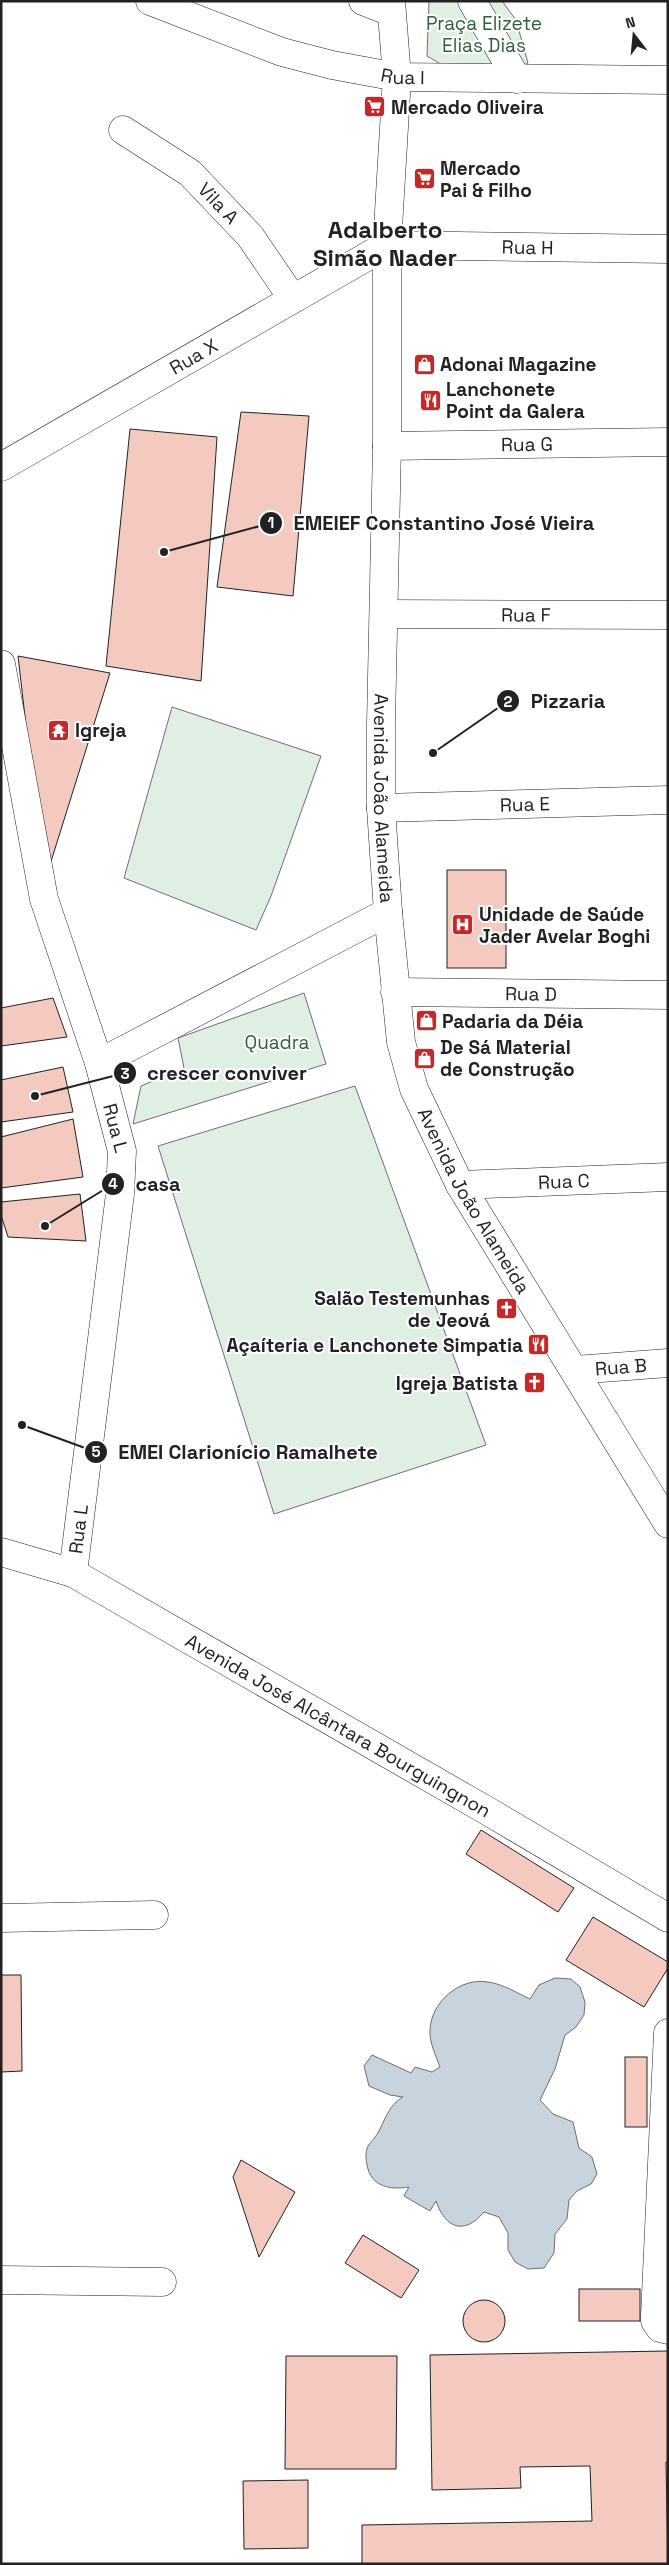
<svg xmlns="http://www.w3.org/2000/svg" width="669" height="2565" font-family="'Space Grotesk',sans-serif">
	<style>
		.green { fill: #e0efe3; stroke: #6f6f6f }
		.water { fill: #c7d3dd; stroke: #6f6f6f }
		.building { fill: #f3c9c0; stroke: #222 }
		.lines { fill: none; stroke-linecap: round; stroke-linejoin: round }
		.minor-casing { stroke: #222; stroke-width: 29 }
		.minor { stroke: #fff; stroke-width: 28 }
		.labels { text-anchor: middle; stroke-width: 4; stroke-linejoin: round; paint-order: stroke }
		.park-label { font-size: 19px; fill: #2f5e38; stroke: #fff }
		.street-label { font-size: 19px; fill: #222; stroke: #fff }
		.poi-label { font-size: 19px; font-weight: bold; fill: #222; stroke: #fff; text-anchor: start }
		.district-label { font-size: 24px; font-weight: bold; fill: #222; stroke: #fff }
		.leader { fill: none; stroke: #222; stroke-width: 2 }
		.callout-dot { fill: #222; stroke: #fff; stroke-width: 2 }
		.mark-label { font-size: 15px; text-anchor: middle; font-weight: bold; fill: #fff }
		.callout-label { font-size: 20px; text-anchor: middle; font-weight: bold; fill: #222; stroke: #fff; stroke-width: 4; stroke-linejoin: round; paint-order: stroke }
	</style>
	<rect width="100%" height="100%" fill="#fff"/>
	<g class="green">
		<polygon points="429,1 502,1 516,20 528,63 516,69 444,66 427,56"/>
		<polygon points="172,707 321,756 271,896 256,930 124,878"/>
		<polygon points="304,993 326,1064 133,1124 141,1086 184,1068 178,1038"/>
		<polygon points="355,1086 486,1445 274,1514 158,1146"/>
	</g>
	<path class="water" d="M 555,1978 L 571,1979 L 580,1987 L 585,2002 L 584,2015 L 576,2027 L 565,2035 L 555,2069 L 540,2100 L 553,2114 L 573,2122 L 579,2148 L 592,2157 L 597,2174 L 591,2184 L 577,2191 L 569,2200 L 567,2219 L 555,2234 L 554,2253 L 544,2268 L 528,2269 L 515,2262 L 508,2250 L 508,2233 L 499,2217 L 484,2212 C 464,2236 445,2228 436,2201 L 430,2211 L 404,2196 L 409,2187 C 390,2190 371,2187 367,2165 C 366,2159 365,2152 368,2146 C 371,2141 376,2137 379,2131 C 386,2117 390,2104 403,2097 L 390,2095 L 369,2086 L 364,2066 L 372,2055 L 411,2073 L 415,2067 L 432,2072 L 440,2067 C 436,2056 429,2042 430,2030 C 431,2002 460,1977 488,1982 C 503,1984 517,1993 530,1999 L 539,1985 Z"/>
	<g class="building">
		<polygon points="241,412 309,416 293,596 217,587"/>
		<polygon points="130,429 217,437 201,681 106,666"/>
		<polygon points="18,656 110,673 48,871 33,786"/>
		<rect x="447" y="870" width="59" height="98"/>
		<polygon points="53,998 67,1037 1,1046 1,1008"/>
		<polygon points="63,1067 73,1112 1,1122 1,1080"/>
		<polygon points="73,1119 83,1177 1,1188 1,1137"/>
		<polygon points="80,1194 86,1241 8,1237 1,1215 1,1202"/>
		<polygon points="481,1830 574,1888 558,1912 466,1854"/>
		<polygon points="593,1917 668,1962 668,1968 644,2007 566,1960"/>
		<polygon points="1,1975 21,1975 22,2071 1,2072"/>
		<rect x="625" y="2057" width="22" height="70"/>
		<polygon points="241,2160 295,2192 259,2257 233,2177"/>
		<polygon points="363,2235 419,2270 401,2298 345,2263"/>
		<rect x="579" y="2289" width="61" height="32"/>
		<circle cx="484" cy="2321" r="21"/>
		<polygon points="668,2351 668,2462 666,2462 668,2564 362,2564 362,2525 592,2521 590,2466 520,2467 521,2488 432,2490 430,2355"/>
		<polygon points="286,2356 397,2356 396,2469 285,2469"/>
		<polygon points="308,2480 308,2548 244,2549 243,2481"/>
	</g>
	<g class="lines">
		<defs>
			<g id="minor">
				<path id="s1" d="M 150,1 L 282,52 L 332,65 L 397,77 L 668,80"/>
				<polyline points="363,1 391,12"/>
				<path id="s2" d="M 391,1 L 397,77 L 387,245 L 387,446 L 381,723 L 381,808 L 388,912 L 401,1042 L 414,1089 L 460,1185 L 668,1524"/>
				<polyline points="472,1 517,79"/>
				<path id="s3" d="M 123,130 L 190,173 L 250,236 L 293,299"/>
				<path id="s4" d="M 387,446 L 668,442"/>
				<path id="s5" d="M 1,467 L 387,245 L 668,249"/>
				<path id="s6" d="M 385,614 L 668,615"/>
				<path id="s7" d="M 1,664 L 44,899 L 99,1063 L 122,1151 L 120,1194 L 73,1573"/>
				<path id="s8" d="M 381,808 L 668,800"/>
				<path id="s9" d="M 395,992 L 668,995"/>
				<polyline points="99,1063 388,912"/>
				<path id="s10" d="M 460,1185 L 668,1177"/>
				<path id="s11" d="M 575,1370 L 668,1363"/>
				<path id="s12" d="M 1,1552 L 73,1573 L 491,1813 L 668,1918"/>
				<polyline points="1,1918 154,1915"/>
				<polyline points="668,2033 655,2316 655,2321 660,2328 668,2330"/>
				<polyline points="1,2280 162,2282"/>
			</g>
		</defs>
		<use href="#minor" class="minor-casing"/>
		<use href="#minor" class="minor"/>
	</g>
	<defs>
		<symbol id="supermarket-square" viewBox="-11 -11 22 22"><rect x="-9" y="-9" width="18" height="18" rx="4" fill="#c62828" stroke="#fff"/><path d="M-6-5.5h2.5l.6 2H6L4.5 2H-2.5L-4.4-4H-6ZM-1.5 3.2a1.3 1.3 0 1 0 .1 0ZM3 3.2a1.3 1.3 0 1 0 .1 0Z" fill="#fff"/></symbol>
		<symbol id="shop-square" viewBox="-11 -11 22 22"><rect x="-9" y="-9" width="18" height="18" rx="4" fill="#c62828" stroke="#fff"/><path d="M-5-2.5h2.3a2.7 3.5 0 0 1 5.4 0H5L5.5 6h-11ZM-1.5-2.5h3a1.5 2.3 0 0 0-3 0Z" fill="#fff"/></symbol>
		<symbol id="restaurant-square" viewBox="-11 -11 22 22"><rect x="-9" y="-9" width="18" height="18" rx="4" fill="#c62828" stroke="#fff"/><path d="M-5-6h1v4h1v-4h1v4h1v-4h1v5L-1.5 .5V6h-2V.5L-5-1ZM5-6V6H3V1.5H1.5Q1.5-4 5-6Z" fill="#fff"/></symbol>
		<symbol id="temple-square" viewBox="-11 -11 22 22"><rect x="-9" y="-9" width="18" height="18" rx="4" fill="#c62828" stroke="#fff"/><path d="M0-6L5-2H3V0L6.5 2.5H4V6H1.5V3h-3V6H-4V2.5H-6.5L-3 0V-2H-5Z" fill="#fff"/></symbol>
		<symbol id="hospital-square" viewBox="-11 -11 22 22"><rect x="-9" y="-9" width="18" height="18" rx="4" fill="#c62828" stroke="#fff"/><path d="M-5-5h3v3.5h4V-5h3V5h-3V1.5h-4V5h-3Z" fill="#fff"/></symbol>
		<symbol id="church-square" viewBox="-11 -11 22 22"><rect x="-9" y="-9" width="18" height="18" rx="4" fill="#c62828" stroke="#fff"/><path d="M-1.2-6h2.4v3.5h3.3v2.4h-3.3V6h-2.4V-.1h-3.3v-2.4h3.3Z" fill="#fff"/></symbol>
	</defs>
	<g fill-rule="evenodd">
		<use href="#supermarket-square" x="362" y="94" width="25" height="25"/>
		<use href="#supermarket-square" x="412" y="166" width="25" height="25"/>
		<use href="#shop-square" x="412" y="352" width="25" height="25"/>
		<use href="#restaurant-square" x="418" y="388" width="25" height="25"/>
		<use href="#temple-square" x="46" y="718" width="25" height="25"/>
		<use href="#hospital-square" x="450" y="912" width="25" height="25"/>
		<use href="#shop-square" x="414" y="1008" width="25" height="25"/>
		<use href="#shop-square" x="412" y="1046" width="25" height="25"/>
		<use href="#church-square" x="494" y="1296" width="25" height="25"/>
		<use href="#restaurant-square" x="526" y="1332" width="25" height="25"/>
		<use href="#church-square" x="522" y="1370" width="25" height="25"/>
	</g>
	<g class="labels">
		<g class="park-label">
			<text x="484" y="30">Praça Elizete<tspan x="484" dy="22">Elias Dias</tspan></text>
			<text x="277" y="1049">Quadra</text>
		</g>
		<g class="street-label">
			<text dy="7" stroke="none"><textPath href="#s1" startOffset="265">Rua I</textPath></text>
			<text dy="7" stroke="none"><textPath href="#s3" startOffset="121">Vila A</textPath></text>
			<text dy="7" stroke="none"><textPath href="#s5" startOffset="586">Rua H</textPath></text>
			<text dy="7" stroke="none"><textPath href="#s5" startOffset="222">Rua X</textPath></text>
			<text dy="7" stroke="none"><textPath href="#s4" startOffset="140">Rua G</textPath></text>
			<text dy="7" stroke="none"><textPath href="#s6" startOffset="141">Rua F</textPath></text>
			<text dy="7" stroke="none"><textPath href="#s2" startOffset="798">Avenida João Alameida</textPath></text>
			<text dy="7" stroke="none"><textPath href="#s8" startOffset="144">Rua E</textPath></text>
			<text dy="7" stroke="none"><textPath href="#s9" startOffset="136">Rua D</textPath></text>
			<text dy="7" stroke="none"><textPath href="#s7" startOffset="479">Rua L</textPath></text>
			<text dy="7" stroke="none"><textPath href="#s10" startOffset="104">Rua C</textPath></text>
			<text dy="7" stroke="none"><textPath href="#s2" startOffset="1218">Avenida João Alameida</textPath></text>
			<text dy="7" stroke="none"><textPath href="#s11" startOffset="46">Rua B</textPath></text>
			<text transform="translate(78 1529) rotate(-83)" y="7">Rua L</text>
			<text dy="7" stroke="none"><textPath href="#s12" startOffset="381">Avenida José Alcântara Bourguingnon</textPath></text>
		</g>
		<g class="poi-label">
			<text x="391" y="114">Mercado Oliveira</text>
			<text x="440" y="175">Mercado<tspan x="440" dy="22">Pai &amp; Filho</tspan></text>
			<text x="440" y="371">Adonai Magazine</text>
			<text x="446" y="396">Lanchonete<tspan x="446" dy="22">Point da Galera</tspan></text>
			<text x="75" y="737">Igreja</text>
			<text x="479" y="921">Unidade de Saúde<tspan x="479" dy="22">Jader Avelar Boghi</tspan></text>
			<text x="442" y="1028">Padaria da Déia</text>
			<text x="440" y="1054">De Sá Material<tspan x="440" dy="22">de Construção</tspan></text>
			<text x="490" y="1305" text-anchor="end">Salão Testemunhas<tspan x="490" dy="22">de Jeová</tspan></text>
			<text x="523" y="1352" text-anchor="end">Açaíteria e Lanchonete Simpatia</text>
			<text x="518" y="1390" text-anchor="end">Igreja Batista</text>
		</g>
		<g class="district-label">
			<text x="385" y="238">Adalberto<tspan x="385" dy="28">Simão Nader</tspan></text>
		</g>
	</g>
	<path class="leader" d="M164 552L271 523M433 753L508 701M35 1096L125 1073M45 1226L113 1184M22 1425L96 1452"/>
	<g class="callout-dot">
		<circle cx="164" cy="552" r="5"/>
		<circle cx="433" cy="753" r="5"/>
		<circle cx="35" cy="1096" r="5"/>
		<circle cx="45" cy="1226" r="5"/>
		<circle cx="22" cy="1425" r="5"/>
		<circle cx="271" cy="523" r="12"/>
		<circle cx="508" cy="701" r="12"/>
		<circle cx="125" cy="1073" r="12"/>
		<circle cx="113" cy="1184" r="12"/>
		<circle cx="96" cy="1452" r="12"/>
	</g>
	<g class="mark-label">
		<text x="271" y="528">1</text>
		<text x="508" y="707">2</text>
		<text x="125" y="1079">3</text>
		<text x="113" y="1189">4</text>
		<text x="96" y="1457">5</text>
	</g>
	<g class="callout-label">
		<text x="444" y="530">EMEIEF Constantino José Vieira</text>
		<text x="568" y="708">Pizzaria</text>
		<text x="227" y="1080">crescer conviver</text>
		<text x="158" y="1191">casa</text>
		<text x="248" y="1459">EMEI Clarionício Ramalhete</text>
	</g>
	<rect width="669" height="2565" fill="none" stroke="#222222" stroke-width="5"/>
	<g transform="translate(634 35) rotate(344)" stroke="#ffffff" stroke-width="4" paint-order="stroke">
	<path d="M0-4L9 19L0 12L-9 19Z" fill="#222222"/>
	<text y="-8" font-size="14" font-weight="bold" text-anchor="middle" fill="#222222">N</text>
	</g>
</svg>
